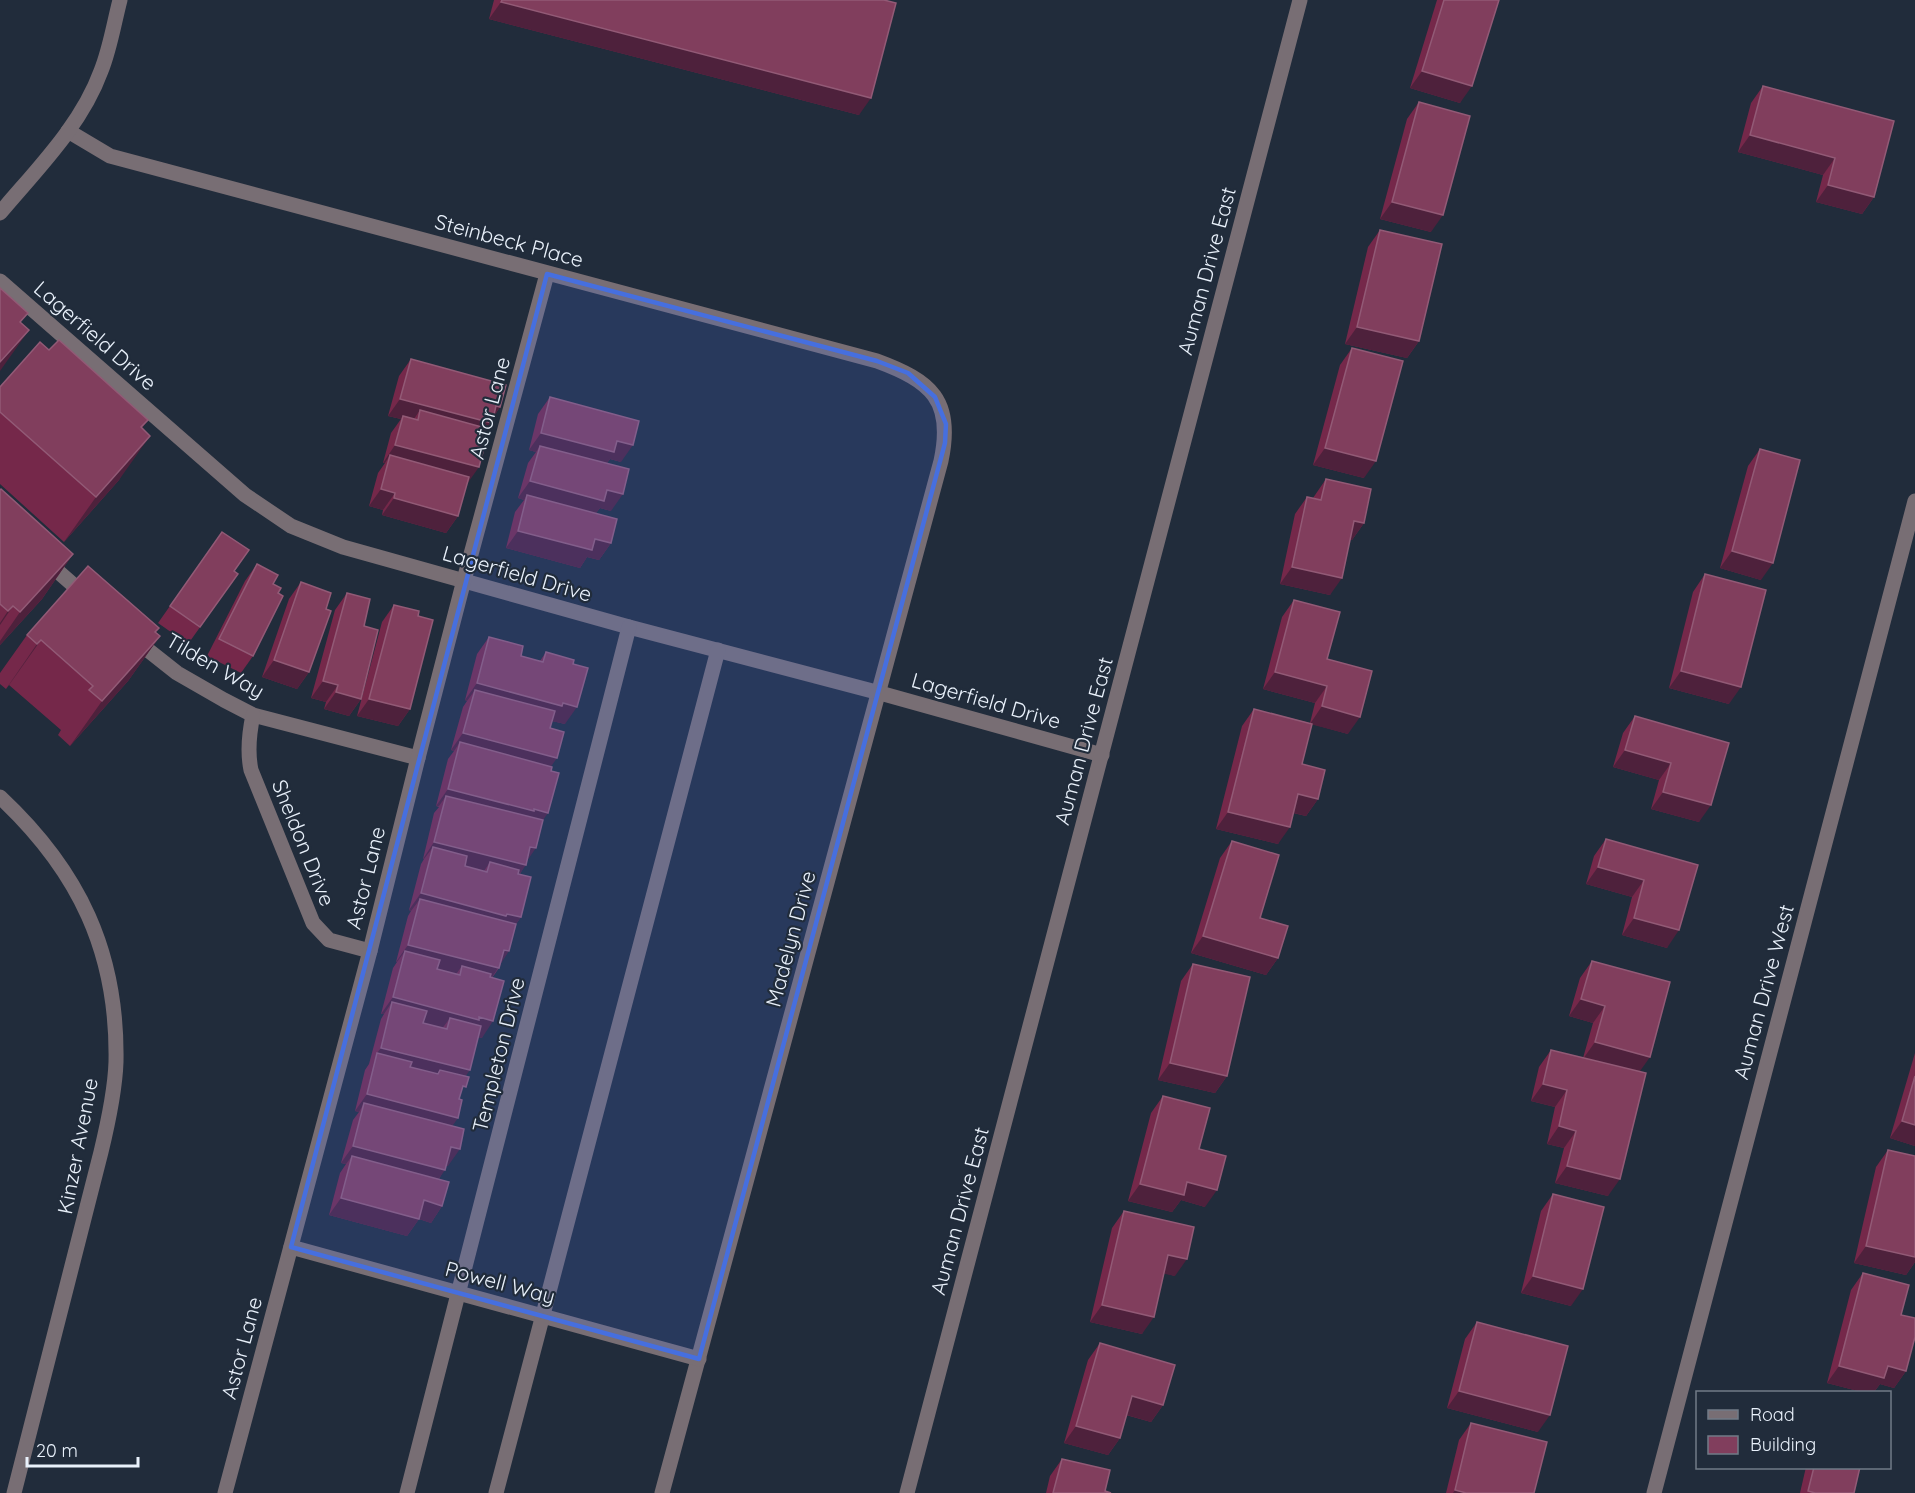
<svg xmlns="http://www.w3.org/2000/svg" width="1915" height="1493" font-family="Quicksand,sans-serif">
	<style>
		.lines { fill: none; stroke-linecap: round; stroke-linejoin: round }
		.minor { stroke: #786e74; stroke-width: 15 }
		.wall { fill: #75284a }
		.shaded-wall { fill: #4e213c }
		.building { fill: #813e5d; stroke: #925a76; stroke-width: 1.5 }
		.marked { fill: #466fdf; fill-opacity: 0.2; stroke: #466fdf; stroke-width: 4.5; stroke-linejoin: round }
		.labels { text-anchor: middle; stroke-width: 4.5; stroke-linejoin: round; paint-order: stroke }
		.street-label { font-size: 21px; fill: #e9f1fb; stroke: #212c3b }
	</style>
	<rect width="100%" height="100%" fill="#212c3b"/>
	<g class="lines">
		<g class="minor">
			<path d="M 68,131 L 110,156 L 877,361 C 931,381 954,400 941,461 L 662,1493"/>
			<path d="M 0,213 C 36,170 81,126 101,71 C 110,49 114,23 120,0"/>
			<polyline points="0,281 245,495 291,526 343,547 629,627 880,693 1102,755"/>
			<polyline points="46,561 87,597"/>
			<polyline points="134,639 177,673 224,700 253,715 418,758"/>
			<path d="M 253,715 C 249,734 247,751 251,770 L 313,923 L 329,940 L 370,951"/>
			<path d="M 0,797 C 79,871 118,952 116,1062 C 115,1092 108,1123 101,1152 L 14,1493"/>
			<polyline points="291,1247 699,1359"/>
			<polyline points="225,1493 370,951 418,758 464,580 547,274"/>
			<polyline points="407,1493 629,627"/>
			<polyline points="496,1493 718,650"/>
			<polyline points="907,1493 1300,0"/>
			<polyline points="1654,1493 1915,501"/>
		</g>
	</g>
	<g class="wall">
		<polygon points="494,0 884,0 859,115 489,19"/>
		<polygon points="1437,0 1499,0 1460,103 1410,88"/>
		<polygon points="1763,86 1874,197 1862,214 1816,202 1823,175 1738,152 1751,103"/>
		<polygon points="1419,102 1431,232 1380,219 1407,119"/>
		<polygon points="1380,230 1419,341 1407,358 1345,344 1368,247"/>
		<polygon points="1352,348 1364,478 1313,465 1340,365"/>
		<polygon points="49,350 148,420 142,428 119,480 64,542 0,484 0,387"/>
		<polygon points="411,359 500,407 494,416 492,423 488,429 467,484 458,516 446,533 382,515 383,510 369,506 378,473 385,463 383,463 391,433 401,419 388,416 399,376"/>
		<polygon points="550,397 621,462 610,459 607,463 611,511 600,508 596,513 611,543 599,560 587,557 580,568 506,548 515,512 524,500 518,498 528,463 536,452 529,450 538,414"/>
		<polygon points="1760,449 1761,580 1720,568 1748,466"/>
		<polygon points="1326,479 1364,523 1352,540 1350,539 1330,595 1280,584 1295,514 1307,497 1313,498"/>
		<polygon points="0,490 73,554 42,599 0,645"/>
		<polygon points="222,532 234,571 238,574 188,644 158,623"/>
		<polygon points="257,564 273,584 278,593 253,656 241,673 207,656 245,581"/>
		<polygon points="1705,574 1729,704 1669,688 1693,592"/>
		<polygon points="301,582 326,609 309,672 297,689 262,677 289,599"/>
		<polygon points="347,593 364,626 361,699 349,716 324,709 326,702 311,698 335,610"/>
		<polygon points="1294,600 1327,659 1348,734 1312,724 1302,764 1318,799 1306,816 1293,813 1278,844 1216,829 1242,726 1254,709 1310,723 1315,703 1263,689 1282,617"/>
		<polygon points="394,605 418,616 410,709 398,726 357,716 382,622"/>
		<polygon points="159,628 156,632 160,636 128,681 70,746 58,735 61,730 9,685 6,689 0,684 0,673 27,635"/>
		<polygon points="489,637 521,656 540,661 546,652 573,664 565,724 552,721 550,728 551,767 543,821 527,861 520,874 521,917 516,924 499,968 492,978 482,1038 478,1037 465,1076 452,1126 448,1166 446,1166 439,1179 442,1206 431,1223 419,1219 407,1236 329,1215 340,1173 346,1164 341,1163 353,1120 359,1112 355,1111 365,1070 369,1064 381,1019 384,1014 381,1014 393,968 397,962 396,962 408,916 411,911 409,910 421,864 424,859 423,859 434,813 439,807 436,806 448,759 454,751 451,750 463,707 467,701 465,700 477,654"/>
		<polygon points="1635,716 1729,743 1699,822 1651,809 1659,780 1613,767 1623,733"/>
		<polygon points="1606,839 1698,865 1667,948 1622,935 1632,897 1586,884 1594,856"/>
		<polygon points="1232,841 1260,918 1278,958 1266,975 1191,953 1220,858"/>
		<polygon points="1592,961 1640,1071 1608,1196 1555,1183 1564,1148 1547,1144 1555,1107 1531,1101 1539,1067 1551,1050 1583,1058 1593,1023 1569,1016 1580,978"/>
		<polygon points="1193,964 1227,1076 1215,1093 1158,1080 1181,981"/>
		<polygon points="1915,1053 1915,1146 1890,1138"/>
		<polygon points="1163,1096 1199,1149 1205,1207 1181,1200 1172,1212 1128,1201 1151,1113"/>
		<polygon points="1888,1150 1915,1156 1915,1262 1906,1275 1854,1263 1876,1167"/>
		<polygon points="1553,1194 1571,1306 1521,1293 1541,1211"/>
		<polygon points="1124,1211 1175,1276 1164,1273 1142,1334 1090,1322 1112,1228"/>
		<polygon points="1863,1273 1901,1315 1906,1371 1894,1388 1880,1384 1874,1392 1862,1392 1827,1383 1851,1290"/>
		<polygon points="1477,1322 1538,1432 1447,1408 1465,1339"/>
		<polygon points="1100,1343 1163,1405 1151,1422 1126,1415 1120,1438 1108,1455 1064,1443 1088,1360"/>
		<polygon points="1471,1423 1534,1493 1446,1493 1459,1440"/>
		<polygon points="1062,1459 1105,1491 1111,1493 1046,1493 1050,1476"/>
		<polygon points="1806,1467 1860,1467 1854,1493 1800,1493"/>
	</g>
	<g class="shaded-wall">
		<polygon points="501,2 871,98 859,115 489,19"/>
		<polygon points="1422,71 1472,86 1460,103 1410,88"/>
		<polygon points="1750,135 1835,158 1823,175 1738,152"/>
		<polygon points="1828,185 1874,197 1862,214 1816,202"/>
		<polygon points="1392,202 1443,215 1431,232 1380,219"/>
		<polygon points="1357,327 1419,341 1407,358 1345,344"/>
		<polygon points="29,330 0,371 0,362"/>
		<polygon points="400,399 496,406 500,407 489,423 492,423 480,441 418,420 420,410 412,422 403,416 401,419 388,416"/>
		<polygon points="541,433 617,441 633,445 621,462 610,459 602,470 540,446 536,452 529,450"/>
		<polygon points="150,436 119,480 64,542 96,497"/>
		<polygon points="395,445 479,467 467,484 388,464 390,455 385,463 383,463"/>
		<polygon points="1325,448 1376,461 1364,478 1313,465"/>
		<polygon points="530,481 607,490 623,494 611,511 600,508 592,518 527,495 524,500 518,498"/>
		<polygon points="381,489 395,493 383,510 369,506"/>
		<polygon points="394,498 458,516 446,533 382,515"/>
		<polygon points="1354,521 1364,523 1352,540 1342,538"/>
		<polygon points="518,531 595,539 611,543 599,560 587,557 580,568 506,548"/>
		<polygon points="1732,551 1773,563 1761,580 1720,568"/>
		<polygon points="73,554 42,599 0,645 0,641 20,612"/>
		<polygon points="1292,567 1342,578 1330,595 1280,584"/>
		<polygon points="13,606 0,625 0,623 8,611"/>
		<polygon points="159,628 129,671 160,636 128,681 70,746 102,701"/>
		<polygon points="41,640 9,685 6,689 37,644"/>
		<polygon points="274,660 309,672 297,689 262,677"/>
		<polygon points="1681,671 1741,687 1729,704 1669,688"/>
		<polygon points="1275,672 1327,686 1315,703 1263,689"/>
		<polygon points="323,681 338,685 326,702 311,698"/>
		<polygon points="477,683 563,703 577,707 565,724 552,721 475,690 467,701 465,700"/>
		<polygon points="336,692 361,699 349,716 324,709"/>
		<polygon points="369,699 410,709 398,726 357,716"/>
		<polygon points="1322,706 1360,717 1348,734 1310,724"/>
		<polygon points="463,733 557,758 545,775 460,742 454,751 451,750"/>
		<polygon points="1625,750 1671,763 1659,780 1613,767"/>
		<polygon points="448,789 534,809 548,813 536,830 446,796 439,806 436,806"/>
		<polygon points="1663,792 1711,805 1699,822 1651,809"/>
		<polygon points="1298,794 1318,799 1306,816 1286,811"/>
		<polygon points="1228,812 1290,827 1278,844 1216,829"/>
		<polygon points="434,842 530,847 536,848 524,865 526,865 514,882 487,872 490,862 482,874 429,861 433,847 424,859 423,859"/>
		<polygon points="1598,867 1644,880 1632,897 1586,884"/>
		<polygon points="421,893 507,914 521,917 509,934 420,899 411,911 409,910"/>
		<polygon points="1634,918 1679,930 1667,948 1622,935"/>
		<polygon points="1203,936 1278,958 1266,975 1191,953"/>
		<polygon points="408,945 504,950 509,951 487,985 460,975 462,966 454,977 402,964 405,951 397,962 396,962"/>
		<polygon points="393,997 479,1017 493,1021 482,1038 447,1029 450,1018 441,1030 389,1016 392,1002 384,1014 381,1014"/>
		<polygon points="1581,999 1605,1006 1593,1023 1569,1016"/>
		<polygon points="1595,1042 1650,1057 1638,1074 1583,1059"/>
		<polygon points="381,1048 470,1070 458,1087 440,1070 432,1081 377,1053"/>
		<polygon points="1170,1063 1227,1076 1215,1093 1158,1080"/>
		<polygon points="1543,1084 1567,1090 1555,1107 1531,1101"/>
		<polygon points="367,1094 458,1118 446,1135 364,1103 359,1112 355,1111"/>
		<polygon points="1902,1121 1915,1125 1915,1146 1890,1138"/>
		<polygon points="1559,1126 1576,1131 1564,1148 1547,1144"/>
		<polygon points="353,1146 445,1170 433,1187 352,1156 346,1164 341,1163"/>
		<polygon points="451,1147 460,1149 448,1166 439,1164"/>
		<polygon points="1567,1166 1620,1179 1608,1196 1555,1183"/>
		<polygon points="1187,1182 1217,1190 1205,1207 1181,1200 1172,1212 1128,1201 1140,1184"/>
		<polygon points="341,1198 424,1200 442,1206 431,1223 419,1219 407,1236 329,1215"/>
		<polygon points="1866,1246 1915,1257 1915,1262 1906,1275 1854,1263"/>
		<polygon points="1168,1255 1187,1259 1175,1276 1156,1272"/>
		<polygon points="1533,1276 1583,1289 1571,1306 1521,1293"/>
		<polygon points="1102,1305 1154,1317 1142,1334 1090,1322"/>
		<polygon points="1839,1366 1888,1366 1906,1371 1894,1388 1880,1384 1874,1392 1862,1392 1827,1383"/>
		<polygon points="1459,1391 1550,1415 1538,1432 1447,1408"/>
		<polygon points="1132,1396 1163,1405 1151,1422 1120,1413"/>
		<polygon points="1076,1426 1120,1438 1108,1455 1064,1443"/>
		<polygon points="1455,1490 1466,1493 1453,1493"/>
	</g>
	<g class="building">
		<polygon points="502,0 884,0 896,3 871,98 501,2"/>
		<polygon points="1444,0 1499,0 1472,86 1422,71"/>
		<polygon points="1763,86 1894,121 1874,197 1828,185 1835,158 1750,135"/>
		<polygon points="1419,102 1470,116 1443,215 1392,202"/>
		<polygon points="1380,230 1442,244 1419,341 1357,327"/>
		<polygon points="0,288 28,313 20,322 29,330 0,362"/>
		<polygon points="59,340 148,420 141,427 150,436 96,497 0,412 0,387 40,342 49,350"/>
		<polygon points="1352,348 1403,361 1376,461 1325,448"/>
		<polygon points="411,359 506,385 500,407 496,406 492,423 400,399"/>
		<polygon points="550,397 639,421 633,445 617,441 614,452 541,433"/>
		<polygon points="420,410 489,429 479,467 395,445 403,416 418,420"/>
		<polygon points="540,446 629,469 623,494 607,490 604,501 530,481"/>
		<polygon points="1760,449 1800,460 1773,563 1732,551"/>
		<polygon points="390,455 469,477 458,516 394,498 395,493 381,489"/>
		<polygon points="1326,479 1371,489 1364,523 1354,521 1342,578 1292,567 1307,497 1321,500"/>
		<polygon points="1,489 73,554 20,612 13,606 8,611 0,604 0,490"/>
		<polygon points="527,495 617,519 611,543 595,539 592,550 518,531"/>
		<polygon points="222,532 249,550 234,571 238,574 200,627 170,606"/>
		<polygon points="257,564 278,575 273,584 281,588 278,593 283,596 253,656 219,639"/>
		<polygon points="88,566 159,628 155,632 160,636 102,701 89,690 93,686 41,640 37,644 27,635"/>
		<polygon points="1705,574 1766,590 1741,687 1681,671"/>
		<polygon points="301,582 331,593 326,609 331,611 309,672 274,660"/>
		<polygon points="347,593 370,599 364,626 378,630 361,699 336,692 338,685 323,681"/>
		<polygon points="1294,600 1340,612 1327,659 1372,671 1360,717 1322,706 1327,686 1275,672"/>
		<polygon points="394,605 419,611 418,616 433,620 410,709 369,699"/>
		<polygon points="489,637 523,646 521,656 543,662 546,652 574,660 573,664 588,668 577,707 563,703 562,706 477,683"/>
		<polygon points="475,690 555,711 550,728 564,732 557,758 463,733"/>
		<polygon points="1254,709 1312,724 1302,764 1325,770 1318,799 1298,794 1290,827 1228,812"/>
		<polygon points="1635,716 1729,743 1711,805 1663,792 1671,763 1625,750"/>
		<polygon points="460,742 552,767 551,771 559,773 548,813 534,809 534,811 448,789"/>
		<polygon points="446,796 543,820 536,848 530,847 526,865 434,842"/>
		<polygon points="1606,839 1698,865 1679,930 1634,918 1644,880 1598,867"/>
		<polygon points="1232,841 1279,855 1260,918 1288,926 1278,958 1203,936"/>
		<polygon points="433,847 467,856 465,866 487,872 490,862 519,870 518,874 531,877 521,917 507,914 506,916 421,893"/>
		<polygon points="420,899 516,924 509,951 504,950 499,968 408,945"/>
		<polygon points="405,951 440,960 437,969 460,975 462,966 491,974 490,977 504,981 493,1021 479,1017 479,1020 393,997"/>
		<polygon points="1592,961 1670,982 1650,1057 1595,1042 1605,1006 1581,999"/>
		<polygon points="1193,964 1250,977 1227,1076 1170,1063"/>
		<polygon points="392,1002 427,1011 423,1023 447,1029 450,1018 481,1026 470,1070 381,1048"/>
		<polygon points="1551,1050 1646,1073 1620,1179 1567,1166 1576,1131 1559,1126 1567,1090 1543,1084"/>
		<polygon points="377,1053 412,1062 410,1067 438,1074 440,1070 469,1077 466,1087 463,1086 459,1099 462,1100 458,1118 367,1094"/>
		<polygon points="1915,1076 1915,1125 1902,1121"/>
		<polygon points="1163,1096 1210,1108 1199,1149 1226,1156 1217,1190 1187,1182 1184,1195 1140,1184"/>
		<polygon points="364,1103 464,1129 460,1149 451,1147 445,1170 353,1146"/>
		<polygon points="1888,1150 1915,1156 1915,1257 1866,1246"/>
		<polygon points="352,1156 449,1182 442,1206 424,1200 419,1219 341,1198"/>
		<polygon points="1553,1194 1604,1207 1583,1289 1533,1276"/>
		<polygon points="1124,1211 1194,1227 1187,1259 1168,1255 1154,1317 1102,1305"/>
		<polygon points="1863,1273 1909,1285 1901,1315 1915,1318 1915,1337 1906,1371 1888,1366 1884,1378 1839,1366"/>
		<polygon points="1477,1322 1568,1346 1550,1415 1459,1391"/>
		<polygon points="1100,1343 1175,1365 1163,1405 1132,1396 1120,1438 1076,1426"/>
		<polygon points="1471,1423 1547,1442 1534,1493 1466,1493 1455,1490"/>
		<polygon points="1062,1459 1110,1470 1105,1491 1111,1493 1053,1493"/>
		<polygon points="1814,1467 1860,1467 1854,1493 1815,1493 1808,1491"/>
	</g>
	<path class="marked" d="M 547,274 L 877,361 L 908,373 L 935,397 L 946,424 L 945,443 L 699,1359 L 291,1247 Z"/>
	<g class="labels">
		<g class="street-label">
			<text transform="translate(509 241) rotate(15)" y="7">Steinbeck Place</text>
			<text transform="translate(1207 271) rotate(-75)" y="7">Auman Drive East</text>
			<text transform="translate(95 336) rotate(41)" y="7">Lagerfield Drive</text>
			<text transform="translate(490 408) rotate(-75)" y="7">Astor Lane</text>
			<text transform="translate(517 574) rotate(16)" y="7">Lagerfield Drive</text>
			<text transform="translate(215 666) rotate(30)" y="7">Tilden Way</text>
			<text transform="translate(986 701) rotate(16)" y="7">Lagerfield Drive</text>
			<text transform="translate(1084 741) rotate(-75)" y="7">Auman Drive East</text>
			<text transform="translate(303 843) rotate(68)" y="7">Sheldon Drive</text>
			<text transform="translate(366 878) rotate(-76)" y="7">Astor Lane</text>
			<text transform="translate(791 939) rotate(-75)" y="7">Madelyn Drive</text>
			<text transform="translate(1764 992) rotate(-75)" y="7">Auman Drive West</text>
			<text transform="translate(499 1055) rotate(-76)" y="7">Templeton Drive</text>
			<text transform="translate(78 1146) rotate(-79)" y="7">Kinzer Avenue</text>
			<text transform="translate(960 1211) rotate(-75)" y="7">Auman Drive East</text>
			<text transform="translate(500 1283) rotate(15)" y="7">Powell Way</text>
			<text transform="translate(242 1348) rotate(-75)" y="7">Astor Lane</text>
		</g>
	</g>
	<rect x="1696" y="1391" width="195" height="78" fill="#212c3b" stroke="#717b88" stroke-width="1.5"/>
	<rect x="1708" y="1410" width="30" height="9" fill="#786e74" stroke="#717b88" stroke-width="1.5"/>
	<text x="1750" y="1421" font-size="18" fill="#e9f1fb">Road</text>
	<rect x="1708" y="1436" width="30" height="18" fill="#813e5d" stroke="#717b88" stroke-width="1.5"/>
	<text x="1750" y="1451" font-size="18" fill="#e9f1fb">Building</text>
	<path d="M27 1457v9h111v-9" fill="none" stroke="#e9f1fb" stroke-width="3"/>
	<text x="36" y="1457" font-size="18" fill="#e9f1fb" stroke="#212c3b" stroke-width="4.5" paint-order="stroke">20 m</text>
</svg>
